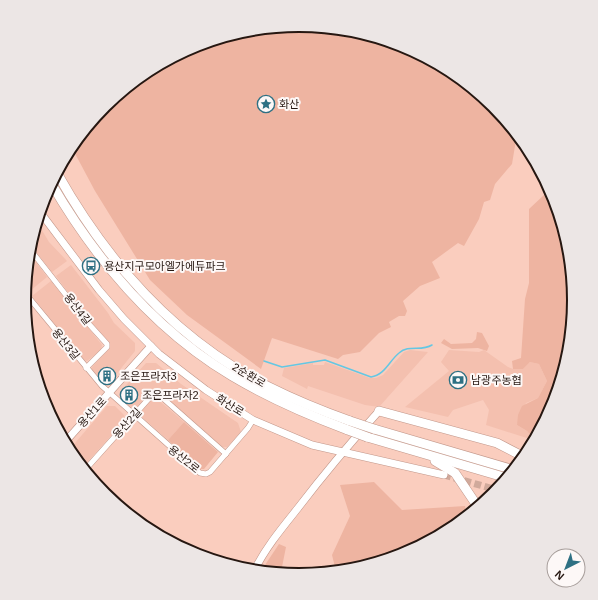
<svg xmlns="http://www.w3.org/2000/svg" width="598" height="600" font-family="Helvetica,'Noto Sans KR',sans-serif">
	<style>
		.built { fill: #f4c0af }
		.green { fill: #eeb4a1 }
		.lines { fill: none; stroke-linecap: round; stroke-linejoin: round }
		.stream { stroke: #64c7e3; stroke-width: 1.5 }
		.secondary-tunnel { stroke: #d0a99b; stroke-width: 7; stroke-dasharray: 7 3.5; stroke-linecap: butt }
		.street-casing { stroke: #c2978a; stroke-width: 6 }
		.secondary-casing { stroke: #c2978a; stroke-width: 8 }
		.highway-casing { stroke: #c2978a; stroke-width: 10 }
		.street { stroke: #fff; stroke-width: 5 }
		.secondary { stroke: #fff; stroke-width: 7 }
		.highway { stroke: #fff; stroke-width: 9 }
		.highway-bridge-casing { stroke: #c2978a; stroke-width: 10; stroke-linecap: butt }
		.highway-bridge { stroke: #fff; stroke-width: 9 }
		.labels { text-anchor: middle; stroke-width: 4; stroke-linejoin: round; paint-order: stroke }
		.poi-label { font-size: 11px; fill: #261711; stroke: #fdf8f7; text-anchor: start }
		.street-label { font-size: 11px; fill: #261711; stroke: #fdf8f7 }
		.rim { fill: none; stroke: #261711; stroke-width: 2 }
	</style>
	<rect width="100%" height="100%" fill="#facdbe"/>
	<g class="built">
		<polygon points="37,222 49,242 67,261 52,272 30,244"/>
		<polygon points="29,253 47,277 30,291 25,286"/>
		<polygon points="71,265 108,313 114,323 135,343 135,351 110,382 106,382 92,370 92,367 110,348 110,344 90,322 56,276"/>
		<polygon points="51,281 102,345 101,350 87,361 84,360 32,296"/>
		<polygon points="410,350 428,352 379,407 365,405 308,386 307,389 282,376 284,368 313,363 313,365 324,365 325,362 370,378 376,378 383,375 404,352"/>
		<polygon points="449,350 479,352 484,350 508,367 513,369 523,369 530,362 539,364 547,381 538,398 526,403 517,425 527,431 533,438 533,440 486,425 489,410 483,400 453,410 448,417 405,407 449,371 441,362"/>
		<polygon points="146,363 156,363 181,384 238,423 241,432 227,447 222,447 155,388 136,409 133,409 121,399 120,392"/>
		<polygon points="153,398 156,398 184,422 168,440 142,417 141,411"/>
		<polygon points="107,406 115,406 124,415 125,420 82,468 69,450"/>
	</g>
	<g class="green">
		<polygon points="299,25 353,30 404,46 452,71 494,106 517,134 512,164 495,184 490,200 484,202 479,219 464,246 458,243 432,262 440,278 420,286 403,301 407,311 405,316 399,316 389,322 391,327 379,333 360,352 343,355 338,359 272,338 261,369 187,315 150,280 95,191 71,146 105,105 146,71 194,46 246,30"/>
		<polygon points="549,187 553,195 569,247 574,300 569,354 553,405 540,419 533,438 527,431 517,425 518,415 522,406 538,398 547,381 539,364 530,362 523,369 513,369 512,361 521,358 525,299 529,283 529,209 544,195"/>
		<polygon points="477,332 482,333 489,346 487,351 478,348 452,349 441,343 444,339 451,344 472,343 476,339"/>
		<polygon points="184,422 218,452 204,469 200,469 168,440"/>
		<path d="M 374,482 L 402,510 L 465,506 L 467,516 C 429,547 380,567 332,572 L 335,567 L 332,555 L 350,516 L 340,485 Z"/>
		<polygon points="279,544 286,547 282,567 291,574 261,571"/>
	</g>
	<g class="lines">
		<path class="stream" d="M 264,361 L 282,367 L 325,360 L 371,377 C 385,375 389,361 399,353 C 409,344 421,352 432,345"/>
		<polyline class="secondary-tunnel" points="444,475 497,490"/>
		<defs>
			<g id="street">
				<polyline points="29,248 88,323 107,344 107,347 86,368"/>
				<polyline points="25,293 102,386 200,473 206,474 210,472 248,428 253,420"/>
				<polyline points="85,470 152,395 157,393 226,454"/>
			</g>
			<g id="secondary">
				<polyline points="40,212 99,290 124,319 159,354 206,390 253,420 312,445 444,475"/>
				<polyline points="65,442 151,346"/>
				<path d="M 254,571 C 266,547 282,528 298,508 C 324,474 351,442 379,411"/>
			</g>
			<g id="highway">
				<path d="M 57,173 C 107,262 176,340 269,387 C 295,400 322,411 350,421"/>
				<path d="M 51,183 C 96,260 155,330 232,376 C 269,398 308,415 348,430"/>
				<polyline points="379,411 497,443 524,457"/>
				<polyline points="374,429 514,470"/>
				<polyline points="367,437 507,478"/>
				<polyline points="435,461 455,473 478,507"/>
			</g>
		</defs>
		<use href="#street" class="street-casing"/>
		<use href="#secondary" class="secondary-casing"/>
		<use href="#highway" class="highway-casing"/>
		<use href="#street" class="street"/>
		<use href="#secondary" class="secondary"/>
		<use href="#highway" class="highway"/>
		<defs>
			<g id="highway-bridge">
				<polyline points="350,421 374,429"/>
				<polyline points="348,430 367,437"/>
				<polyline points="523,458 541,426"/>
			</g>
		</defs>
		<use href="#highway-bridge" class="highway-bridge-casing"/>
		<use href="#highway-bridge" class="highway-bridge"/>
	</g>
	<defs>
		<symbol id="sight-ring" viewBox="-11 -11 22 22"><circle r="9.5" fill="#fdf8f7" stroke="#2e7083" stroke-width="1.5"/><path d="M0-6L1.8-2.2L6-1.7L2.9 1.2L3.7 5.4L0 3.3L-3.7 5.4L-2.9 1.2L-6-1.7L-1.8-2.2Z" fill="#2e7083"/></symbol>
		<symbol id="bus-ring" viewBox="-11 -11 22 22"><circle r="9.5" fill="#fdf8f7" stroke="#2e7083" stroke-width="1.5"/><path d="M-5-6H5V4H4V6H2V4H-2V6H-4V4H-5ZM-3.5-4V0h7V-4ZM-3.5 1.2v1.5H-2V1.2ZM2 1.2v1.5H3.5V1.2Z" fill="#2e7083"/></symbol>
		<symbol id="building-ring" viewBox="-11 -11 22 22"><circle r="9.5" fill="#fdf8f7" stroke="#2e7083" stroke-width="1.5"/><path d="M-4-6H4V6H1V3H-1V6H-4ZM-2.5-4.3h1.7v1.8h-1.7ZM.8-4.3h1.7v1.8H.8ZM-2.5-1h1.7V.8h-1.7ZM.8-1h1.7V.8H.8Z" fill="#2e7083"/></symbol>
		<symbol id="bank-ring" viewBox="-11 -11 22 22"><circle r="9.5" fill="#fdf8f7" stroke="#2e7083" stroke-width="1.5"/><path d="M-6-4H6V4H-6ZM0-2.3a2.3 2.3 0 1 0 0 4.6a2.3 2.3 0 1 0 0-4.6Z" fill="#2e7083"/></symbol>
	</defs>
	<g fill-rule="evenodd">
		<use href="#sight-ring" x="256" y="94" width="20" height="20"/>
		<use href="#bus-ring" x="81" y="256" width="20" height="20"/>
		<use href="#building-ring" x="97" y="366" width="20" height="20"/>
		<use href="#bank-ring" x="448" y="370" width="20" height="20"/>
		<use href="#building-ring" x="119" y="385" width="20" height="20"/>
	</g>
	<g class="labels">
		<g class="poi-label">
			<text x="279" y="108">화산</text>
			<text x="104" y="270">용산지구모아엘가에듀파크</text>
			<text x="120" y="380">조은프라자3</text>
			<text x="471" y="384">남광주농협</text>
			<text x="142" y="399">조은프라자2</text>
		</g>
		<g class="street-label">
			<text transform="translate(78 309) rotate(52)" y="4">용산4길</text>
			<text transform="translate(66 344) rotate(51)" y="4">용산3길</text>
			<text transform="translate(249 375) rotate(31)" y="4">2순환로</text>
			<text transform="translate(230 405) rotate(32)" y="4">화산로</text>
			<text transform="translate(92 412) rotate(-48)" y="4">용산1로</text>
			<text transform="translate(127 423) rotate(-48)" y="4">용산2길</text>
			<text transform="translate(184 459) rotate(39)" y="4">용산2로</text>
		</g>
	</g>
	<path d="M0 0H598V600H0ZM31 300a268 268 0 1 1 536 0a268 268 0 1 1-536 0Z" fill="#ece6e5" fill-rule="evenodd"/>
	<path class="rim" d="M31 300a268 268 0 1 1 536 0a268 268 0 1 1-536 0Z"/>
	<g transform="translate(566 568) rotate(222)"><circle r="19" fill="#fdf8f7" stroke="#a79e9b"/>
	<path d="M0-3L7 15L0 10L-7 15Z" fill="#2e7083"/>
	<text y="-6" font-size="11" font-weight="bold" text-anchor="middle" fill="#261711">N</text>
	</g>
</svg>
